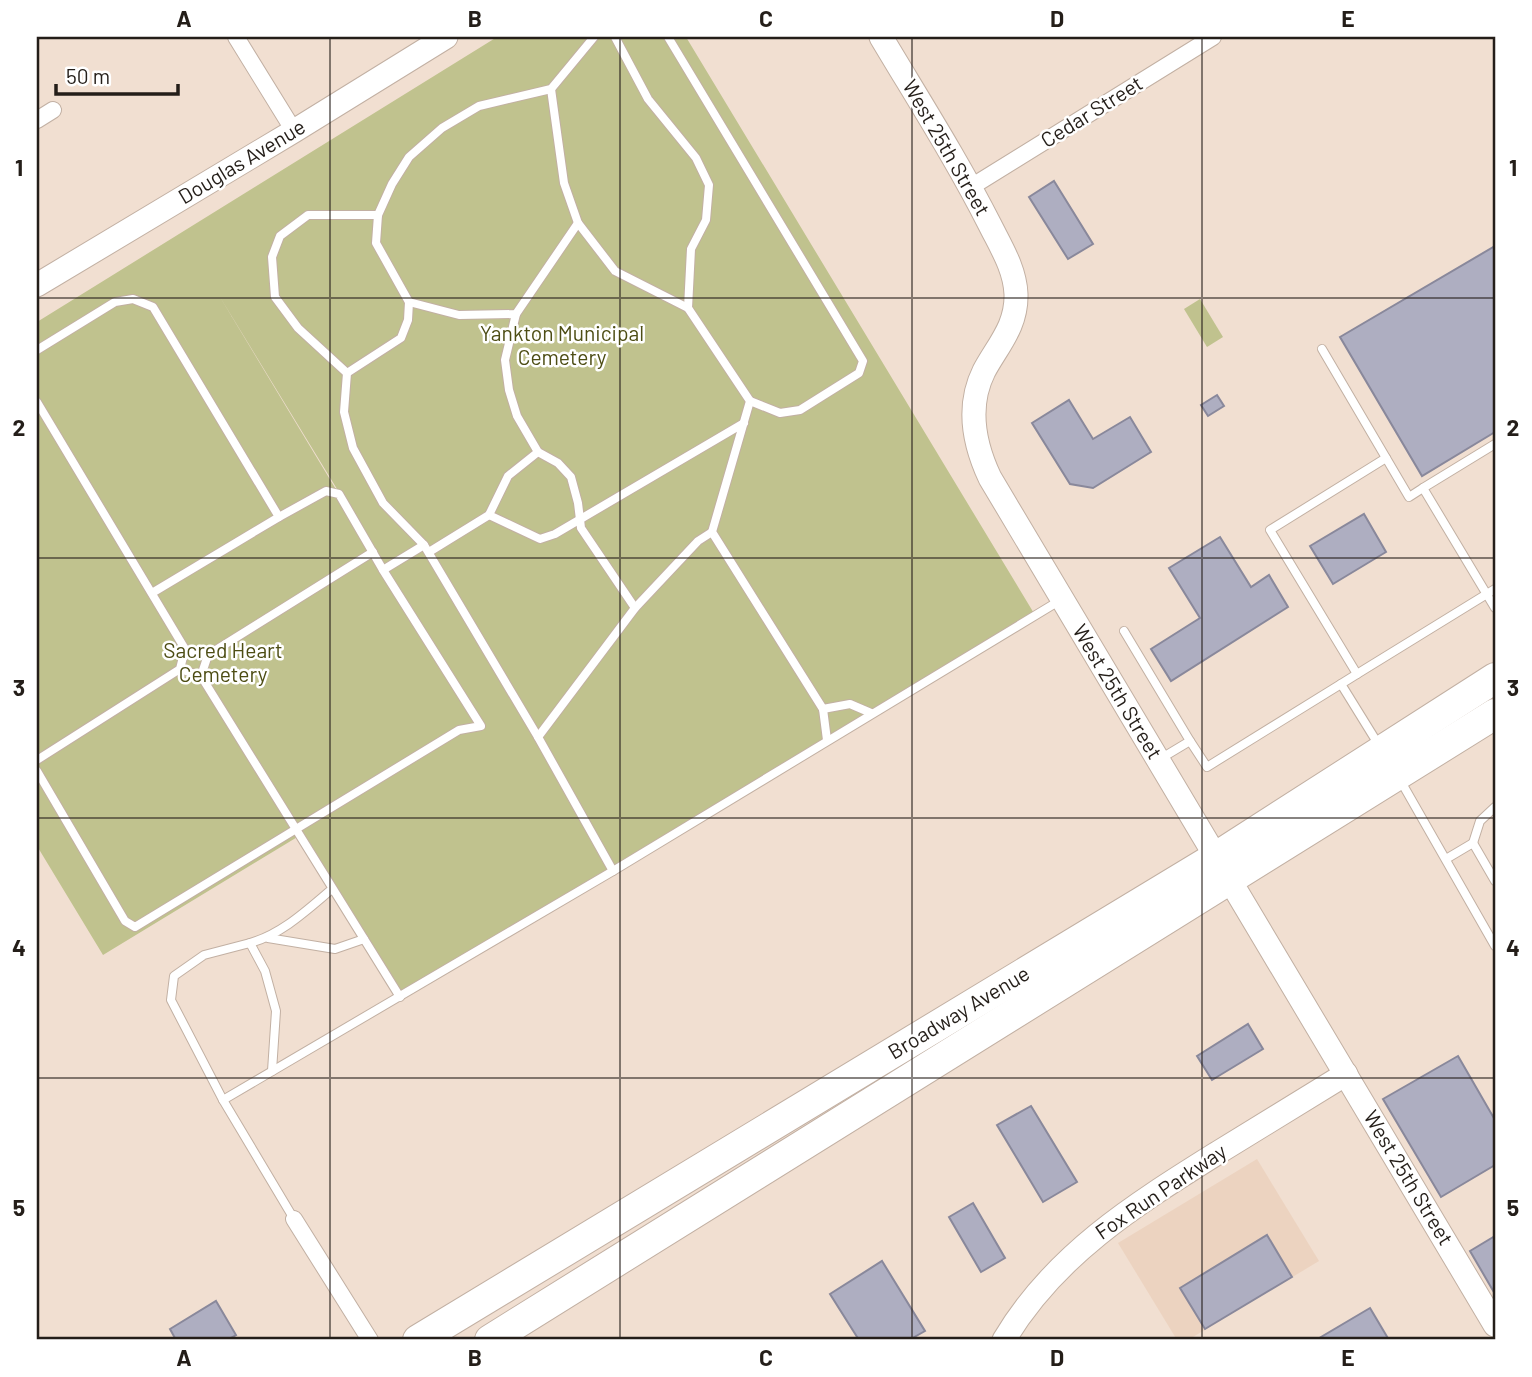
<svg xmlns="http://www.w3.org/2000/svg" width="1532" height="1377" font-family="Barlow,sans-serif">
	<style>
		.built { fill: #ecd3c0 }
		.green { fill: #c0c28e; fill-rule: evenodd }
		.building { fill: #aeaec1; stroke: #89889b; stroke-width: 2 }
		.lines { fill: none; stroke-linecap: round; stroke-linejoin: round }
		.lane-casing { stroke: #c2b0a3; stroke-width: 10 }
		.street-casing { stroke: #c2b0a3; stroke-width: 18 }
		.secondary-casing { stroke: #c2b0a3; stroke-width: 25 }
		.highway-casing { stroke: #c2b0a3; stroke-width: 32 }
		.lane { stroke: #fff; stroke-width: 8 }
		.street { stroke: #fff; stroke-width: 16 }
		.secondary { stroke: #fff; stroke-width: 23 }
		.highway { stroke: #fff; stroke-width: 30 }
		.grid { fill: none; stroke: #241e19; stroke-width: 2; stroke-opacity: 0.55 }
		.labels { text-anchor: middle; stroke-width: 5; stroke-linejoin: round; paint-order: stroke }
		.street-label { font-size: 21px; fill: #241e19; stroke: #fff }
		.park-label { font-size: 21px; fill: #4d4d14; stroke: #fff }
		.neatline { fill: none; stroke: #241e19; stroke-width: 2.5 }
		.grid-label { font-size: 23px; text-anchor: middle; font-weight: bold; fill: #241e19 }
	</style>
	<rect width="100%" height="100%" fill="#f1dfd1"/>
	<polygon class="built" points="1257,1159 1319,1261 1188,1340 1177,1340 1118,1243"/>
	<g class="green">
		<path d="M 497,37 L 686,37 L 1035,615 L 400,997 L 299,836 L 103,955 L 37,846 L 37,322 ZM 220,297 L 376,553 L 375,554 L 232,317 Z"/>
		<polygon points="1200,299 1223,337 1207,347 1184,309"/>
	</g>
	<g class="building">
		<polygon points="1054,181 1093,244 1068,259 1029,197"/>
		<polygon points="1495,246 1495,432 1422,476 1340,337"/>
		<polygon points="1217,395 1224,406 1208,416 1201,405"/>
		<polygon points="1069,400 1093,439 1130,417 1151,452 1093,488 1070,484 1032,423"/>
		<polygon points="1364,514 1386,552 1333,584 1310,546"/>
		<polygon points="1220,537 1251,587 1269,575 1288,607 1171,681 1151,649 1200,618 1169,568"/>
		<polygon points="1248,1024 1263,1049 1212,1080 1197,1056"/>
		<polygon points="1458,1056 1495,1120 1495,1165 1441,1197 1383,1099"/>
		<polygon points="1031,1106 1077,1182 1043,1202 997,1125"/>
		<polygon points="973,1203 1005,1258 981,1272 949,1217"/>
		<polygon points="1267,1235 1292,1277 1205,1329 1180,1288"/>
		<polygon points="1495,1236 1495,1294 1470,1251"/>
		<polygon points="882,1261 925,1331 909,1340 859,1340 830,1294"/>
		<polygon points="216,1301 236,1335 227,1340 176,1340 170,1329"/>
		<polygon points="1370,1308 1389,1340 1316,1340"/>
	</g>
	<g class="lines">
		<defs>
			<g id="lane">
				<polyline points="615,37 648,99 696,158 709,185 706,220 691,249 688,308 750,401 712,532 823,709 827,740"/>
				<polyline points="668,37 863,361 859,373 800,410 780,413 750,401"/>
				<polyline points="551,89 564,183 578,223 615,271 688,308"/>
				<polyline points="409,302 459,315 516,314 578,223"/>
				<polyline points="516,314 505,360 509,390 517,416 538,452 558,463 571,477 578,503 581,528 635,608"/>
				<polyline points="1322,349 1409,497 1423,488"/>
				<polyline points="37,350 115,302 133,299 153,307 279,517 152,593"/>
				<polyline points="347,373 298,328 275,297 272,257 280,236 308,215 378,215"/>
				<polyline points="37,402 185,649 180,669 37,760"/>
				<polyline points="1495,444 1423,488 1495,608"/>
				<polyline points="1386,458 1270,530 1357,674 1495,589"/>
				<polyline points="489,515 540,539 555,534 744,423"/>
				<polyline points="429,552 489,515 508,476 538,452"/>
				<polyline points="383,570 424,545"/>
				<polyline points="1124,631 1190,741 1160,759"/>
				<polyline points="185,649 208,655 201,676"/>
				<polyline points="208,655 373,552"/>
				<polyline points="180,669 201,676 400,997"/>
				<polyline points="1357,674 1341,684 1380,747"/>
				<polyline points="823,709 850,704 871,713"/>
				<polyline points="538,737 424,545 383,503 353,448 344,412 347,373 401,338 408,320 409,302 376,243 378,215 392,184 409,157 442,128 479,106 551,89 594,37"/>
				<polyline points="1190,741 1207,767 1341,684"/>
				<polyline points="37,771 125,921 135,927 459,730 481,726 383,570 339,494 326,491 279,517"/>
				<polyline points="1399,778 1495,946"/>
				<polyline points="1473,843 1480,821 1495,807"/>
				<polyline points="1446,859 1473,843 1495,881"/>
				<polyline points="613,871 538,737 635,608 698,541 712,532"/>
				<polyline points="268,938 335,949 364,939"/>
				<path d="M 250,943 C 282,934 307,910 332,889"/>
				<polyline points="272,1071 276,1011 265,971 250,943 204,955 174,976 171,1000 223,1100 294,1219"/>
				<polyline points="223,1100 613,871 1059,601"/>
			</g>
			<g id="street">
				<polyline points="236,37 294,131"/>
				<polyline points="37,120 53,110"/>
				<polyline points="971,187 1213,37"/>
				<polyline points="294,1219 370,1340"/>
			</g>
			<g id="secondary">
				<path d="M 881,37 C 918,99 957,160 990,225 C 1001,247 1015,269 1016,294 C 1017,326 998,345 984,371 C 966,407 974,444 990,478 L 1495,1325"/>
				<polyline points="37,285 294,131 446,37"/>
				<path d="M 1004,1340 C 1055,1254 1136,1204 1219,1152 C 1261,1126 1303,1100 1346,1074"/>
			</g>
			<g id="highway">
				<polyline points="418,1340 1216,857 1495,678"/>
				<polyline points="490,1340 1495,714"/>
			</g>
		</defs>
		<use href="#lane" class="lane-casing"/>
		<use href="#street" class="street-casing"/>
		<use href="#secondary" class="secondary-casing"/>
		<use href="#highway" class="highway-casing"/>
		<use href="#lane" class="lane"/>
		<use href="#street" class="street"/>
		<use href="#secondary" class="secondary"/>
		<use href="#highway" class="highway"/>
	</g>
	<path class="grid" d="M 330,37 L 330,1340M 620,37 L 620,1340M 912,37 L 912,1340M 1202,37 L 1202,1340M 37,298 L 1495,298M 37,558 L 1495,558M 37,818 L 1495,818M 37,1078 L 1495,1078"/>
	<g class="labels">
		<g class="street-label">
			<text transform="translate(1092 112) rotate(-32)" y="7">Cedar Street</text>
			<text transform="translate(946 148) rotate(60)" y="7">West 25th Street</text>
			<text transform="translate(242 162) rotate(-31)" y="7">Douglas Avenue</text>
			<text transform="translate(1117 692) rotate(59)" y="7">West 25th Street</text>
			<text transform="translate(959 1013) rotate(-31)" y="7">Broadway Avenue</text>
			<text transform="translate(1408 1178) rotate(59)" y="7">West 25th Street</text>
			<text transform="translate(1161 1192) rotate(-34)" y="7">Fox Run Parkway</text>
		</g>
		<g class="park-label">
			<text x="562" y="341">Yankton Municipal<tspan x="562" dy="24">Cemetery</tspan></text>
			<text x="223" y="658">Sacred Heart<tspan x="223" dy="24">Cemetery</tspan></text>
		</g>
	</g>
	<rect width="1532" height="1377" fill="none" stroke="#ffffff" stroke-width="77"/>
	<path d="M56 84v10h122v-10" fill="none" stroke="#241e19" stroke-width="3.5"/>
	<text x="66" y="84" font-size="21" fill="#241e19" stroke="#ffffff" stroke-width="5" paint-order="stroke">50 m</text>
	<rect x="38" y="38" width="1456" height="1300" class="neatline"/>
	<g class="grid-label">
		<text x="184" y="27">A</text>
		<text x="475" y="27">B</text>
		<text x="766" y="27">C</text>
		<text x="1057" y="27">D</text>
		<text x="1348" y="27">E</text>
		<text x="19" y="176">1</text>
		<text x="1513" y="176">1</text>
		<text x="19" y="436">2</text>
		<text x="1513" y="436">2</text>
		<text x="19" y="696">3</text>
		<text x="1513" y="696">3</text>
		<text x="19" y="956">4</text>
		<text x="1513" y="956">4</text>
		<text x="19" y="1216">5</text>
		<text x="1513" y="1216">5</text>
		<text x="184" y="1366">A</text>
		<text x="475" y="1366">B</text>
		<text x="766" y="1366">C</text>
		<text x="1057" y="1366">D</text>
		<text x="1348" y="1366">E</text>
	</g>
</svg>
